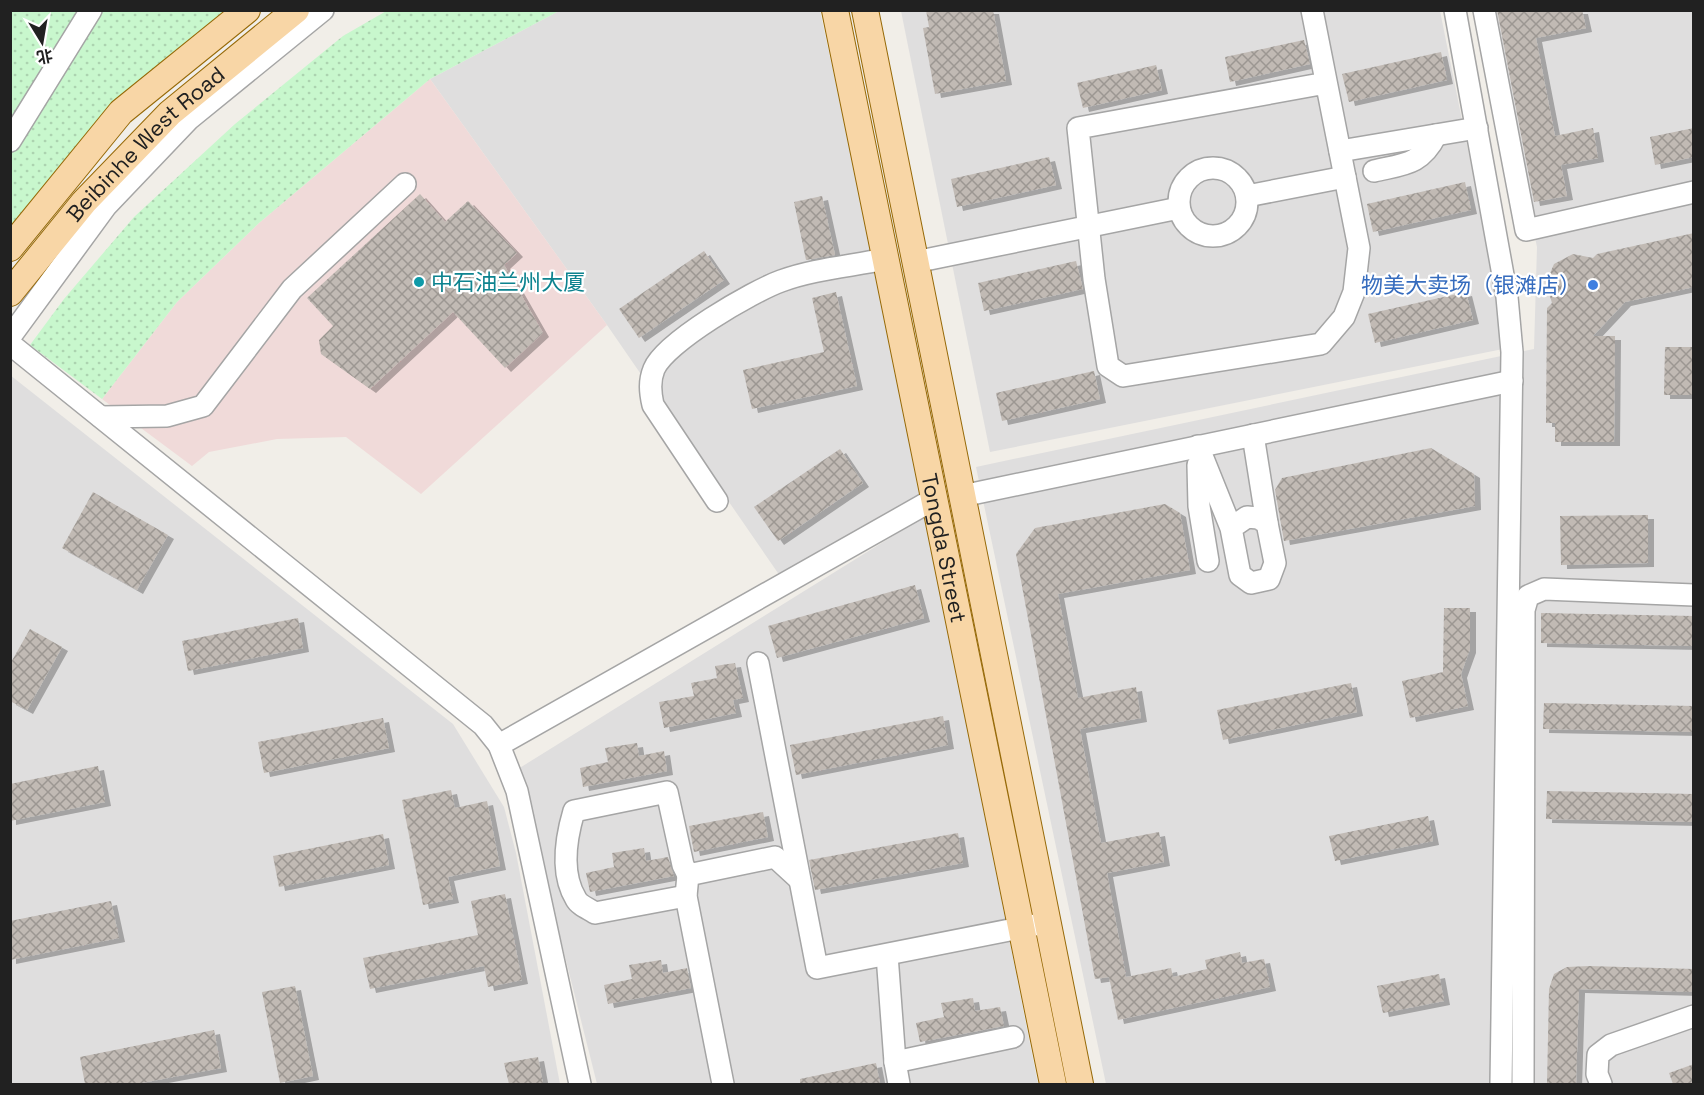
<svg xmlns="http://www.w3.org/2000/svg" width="1704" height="1095" font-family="'Space Grotesk','Noto Sans SC',sans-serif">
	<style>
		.residential { fill: #dfdede }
		.commercial { fill: #f0dad9 }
		.park { fill: url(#park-dots) }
		.building { fill: url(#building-cross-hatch); filter: url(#shadow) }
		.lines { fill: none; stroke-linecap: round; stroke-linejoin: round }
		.minor-casing { stroke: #a5a5a5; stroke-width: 24 }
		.major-casing { stroke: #966907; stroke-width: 28 }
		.minor { stroke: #fff; stroke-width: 21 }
		.major { stroke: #f8d6a6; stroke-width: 26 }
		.culture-dot { fill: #0f9aa8; stroke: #fff; stroke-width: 2 }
		.shop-dot { fill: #3f7fe0; stroke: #fff; stroke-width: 2 }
		.labels { text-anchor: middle; stroke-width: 4.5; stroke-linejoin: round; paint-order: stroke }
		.street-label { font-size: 22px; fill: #212121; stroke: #fff }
		.culture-label { font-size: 22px; fill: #0d838f; stroke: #fff; text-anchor: start }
		.shop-label { font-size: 22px; fill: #366cbe; stroke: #fff; text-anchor: end }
	</style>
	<defs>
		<pattern id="park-dots" width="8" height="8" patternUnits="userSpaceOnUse" patternTransform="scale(1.5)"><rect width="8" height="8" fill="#c8f7cd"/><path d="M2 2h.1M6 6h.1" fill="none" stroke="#acd3b0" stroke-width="1.8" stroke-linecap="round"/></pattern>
		<pattern id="building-cross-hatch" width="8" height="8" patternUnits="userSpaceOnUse" patternTransform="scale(1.5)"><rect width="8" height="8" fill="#c1bab4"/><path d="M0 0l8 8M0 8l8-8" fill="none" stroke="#9c9792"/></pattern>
		<filter id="shadow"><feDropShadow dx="6" dy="4" stdDeviation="0" flood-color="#0004"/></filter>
	</defs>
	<rect width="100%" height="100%" fill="#f1eee8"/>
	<g class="residential">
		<polygon points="559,11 820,11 925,493 780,576 607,325 430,79"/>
		<polygon points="901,11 1440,11 1508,348 990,452"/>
		<polygon points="1487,11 1693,11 1693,1084 1106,1084 976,467 1534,349 1537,247"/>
		<polygon points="10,375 453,724 504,807 516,853 560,1084 11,1084"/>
		<polygon points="925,516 1038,1084 597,1084 518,769"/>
	</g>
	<polygon class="commercial" points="430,79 607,325 421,494 346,437 277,439 209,452 192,466 102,399 177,302 259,223"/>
	<g class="park">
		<polygon points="388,10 559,11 430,79 259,223 177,302 102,399 30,345 64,299 134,217 235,124 343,36"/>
		<polygon points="11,11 234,11 11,248"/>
	</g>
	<g class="building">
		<polygon points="926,10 993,10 1006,81 935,94 923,28 929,27"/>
		<polygon points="1497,10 1582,10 1586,28 1536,38 1555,136 1593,128 1598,158 1561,165 1567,196 1534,202"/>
		<polygon points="1304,40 1310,64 1230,82 1225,57"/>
		<polygon points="1441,52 1447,80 1349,102 1342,74"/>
		<polygon points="1156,65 1162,90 1083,108 1077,83"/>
		<polygon points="1694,128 1694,157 1655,165 1650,137"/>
		<polygon points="1049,157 1056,185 957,207 951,179"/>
		<polygon points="1465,182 1471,210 1373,232 1367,204"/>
		<polygon points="420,194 445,222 468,201 517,253 504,265 543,333 505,368 453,312 370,389 321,354 319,340 333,326 307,298"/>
		<polygon points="822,196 835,255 806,260 794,202"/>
		<polygon points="1694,233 1694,287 1625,302 1593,336 1615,336 1614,442 1555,442 1555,423 1546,423 1547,308 1552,303 1546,283 1554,264 1573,254 1593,258 1597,254"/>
		<polygon points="704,251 724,280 639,338 619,309"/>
		<polygon points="1076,261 1083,289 984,311 978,283"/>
		<polygon points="836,292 857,386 752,409 743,370 824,352 812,298"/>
		<polygon points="1466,292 1473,320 1375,343 1368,314"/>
		<polygon points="1665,347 1694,347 1694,395 1664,395"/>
		<polygon points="1094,371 1100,399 1002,421 996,393"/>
		<polygon points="1431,448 1474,474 1475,506 1284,541 1275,490 1282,478"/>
		<polygon points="840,449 863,483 778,541 754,507"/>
		<polygon points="93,492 168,535 137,590 62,548"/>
		<polygon points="1165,504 1180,513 1190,570 1058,594 1078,698 1136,687 1141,718 1080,729 1101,843 1159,832 1164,862 1107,873 1126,977 1171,968 1173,977 1207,969 1205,960 1240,952 1242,963 1264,959 1270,987 1118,1020 1109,977 1095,979 1016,554 1035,528"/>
		<polygon points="1648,515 1648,563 1561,565 1560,516"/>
		<polygon points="915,585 924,618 777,658 768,626"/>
		<polygon points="1444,608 1470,608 1470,649 1461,674 1468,706 1410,718 1402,681 1443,672"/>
		<polygon points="1541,613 1694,616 1694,646 1541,643"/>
		<polygon points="298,618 303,648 188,671 182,641"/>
		<polygon points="30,629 62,647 27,710 10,701 10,664"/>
		<polygon points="735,663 743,698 733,700 736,713 664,728 659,702 694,696 691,683 717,678 715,666"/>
		<polygon points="1351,683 1357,712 1223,740 1217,710"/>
		<polygon points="1544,703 1694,706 1694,732 1543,729"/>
		<polygon points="943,716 948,745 796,775 790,745"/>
		<polygon points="383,718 389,748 264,773 258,742"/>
		<polygon points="637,743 639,756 664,751 667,771 583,787 580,768 608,762 605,748"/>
		<polygon points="98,766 105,802 10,821 10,784"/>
		<polygon points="451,790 455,808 487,801 500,866 448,877 453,899 423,905 402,800"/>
		<polygon points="1547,791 1694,794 1694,822 1546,819"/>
		<polygon points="763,812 768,837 694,852 689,826"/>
		<polygon points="1428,816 1433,841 1335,861 1329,836"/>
		<polygon points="958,833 963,863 815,890 809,860"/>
		<polygon points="383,834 389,865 279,887 273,856"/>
		<polygon points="644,848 646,861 668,857 674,876 590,892 586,873 614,867 612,853"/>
		<polygon points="505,894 522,980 488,987 484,966 370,989 363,958 478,935 471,901"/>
		<polygon points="111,901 119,938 10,960 10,921"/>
		<polygon points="661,960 663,973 687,968 691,988 608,1004 604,985 632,979 629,965"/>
		<polygon points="1589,966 1694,969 1694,992 1579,989 1576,1084 1547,1084 1549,989 1554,974 1567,967"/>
		<polygon points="1439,974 1444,1001 1383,1013 1377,986"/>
		<polygon points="295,986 313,1076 280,1083 262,992"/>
		<polygon points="973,998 975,1011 1000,1007 1004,1026 920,1042 916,1023 944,1017 941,1003"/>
		<polygon points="214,1030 221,1068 136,1084 85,1084 80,1057"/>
		<polygon points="538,1057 543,1084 509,1084 504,1063"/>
		<polygon points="876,1063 880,1084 800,1084 800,1079"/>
		<polygon points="1694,1064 1694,1084 1673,1084 1669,1073"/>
	</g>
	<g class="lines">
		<defs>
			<g id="minor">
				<polyline points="1312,10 1359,248 1354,292 1344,317 1321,344 1123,376 1108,366 1094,279 1078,128 1326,83"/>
				<polyline points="1455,10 1507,297 1512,352 1501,1084"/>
				<polyline points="1484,10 1526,230 1694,192"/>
				<polyline points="10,141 91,10"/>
				<polyline points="1340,151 1477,128"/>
				<circle cx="1213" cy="202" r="34"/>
				<path d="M 1374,171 C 1404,164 1421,165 1436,135"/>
				<polyline points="1247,196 1345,177"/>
				<polyline points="915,262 1179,208"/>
				<polyline points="10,337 106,206 189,119 323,10"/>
				<polyline points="10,344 483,725 499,745 517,791 580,1084"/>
				<polyline points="101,417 167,416 203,406 292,289 405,184"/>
				<polyline points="1253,435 1267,523"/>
				<polyline points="1198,446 1231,528 1240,575 1251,583 1269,579 1275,563 1267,523 1258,518 1247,517 1231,528"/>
				<polyline points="1198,465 1199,506 1208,561"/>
				<polyline points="962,496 1512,381"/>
				<path d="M 717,501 L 653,405 C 650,392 649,381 654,369 C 665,342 753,291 781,281 C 813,269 852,266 885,259"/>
				<polyline points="758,663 817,968 1035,925"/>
				<polyline points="499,745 934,499"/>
				<path d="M 686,896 L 595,913 C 589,909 579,905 576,899 C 560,873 566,838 574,811 L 667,792 L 683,865 L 688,875"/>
				<polyline points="887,955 895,1062 899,1084"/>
				<polyline points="895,1062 1013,1037"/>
				<polyline points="723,1084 686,896 688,875 775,857 799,879"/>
				<polyline points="1523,1084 1524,610 1528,596 1544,589 1694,595"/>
				<polyline points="1601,1084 1597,1074 1598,1055 1611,1045 1694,1016"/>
			</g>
			<g id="major">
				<path id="s1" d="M 835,10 L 1053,1084"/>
				<polyline points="865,10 1080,1084"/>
				<polyline points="10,248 121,112 247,10"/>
				<path id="s2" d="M 10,293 L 84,202 L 170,113 L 296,10"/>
			</g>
		</defs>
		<use href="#minor" class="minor-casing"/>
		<use href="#major" class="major-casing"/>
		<use href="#minor" class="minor"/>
		<use href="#major" class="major"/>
	</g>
	<circle class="culture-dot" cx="419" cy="282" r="6"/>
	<circle class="shop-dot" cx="1593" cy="285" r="6"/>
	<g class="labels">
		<g class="street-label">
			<text dy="8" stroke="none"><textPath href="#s2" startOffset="202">Beibinhe West Road</textPath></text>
			<text dy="8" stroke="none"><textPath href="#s1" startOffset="549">Tongda Street</textPath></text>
		</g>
		<g class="culture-label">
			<text x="431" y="290">中石油兰州大厦</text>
		</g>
		<g class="shop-label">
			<text x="1581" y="293">物美大卖场（银滩店）</text>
		</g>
	</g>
	<rect width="1704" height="1095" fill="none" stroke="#212121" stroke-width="24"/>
	<g transform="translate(42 42) rotate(169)" stroke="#ffffff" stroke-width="4.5" paint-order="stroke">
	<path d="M0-4.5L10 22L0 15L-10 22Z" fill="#212121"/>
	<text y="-9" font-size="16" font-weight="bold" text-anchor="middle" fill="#212121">北</text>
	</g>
</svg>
